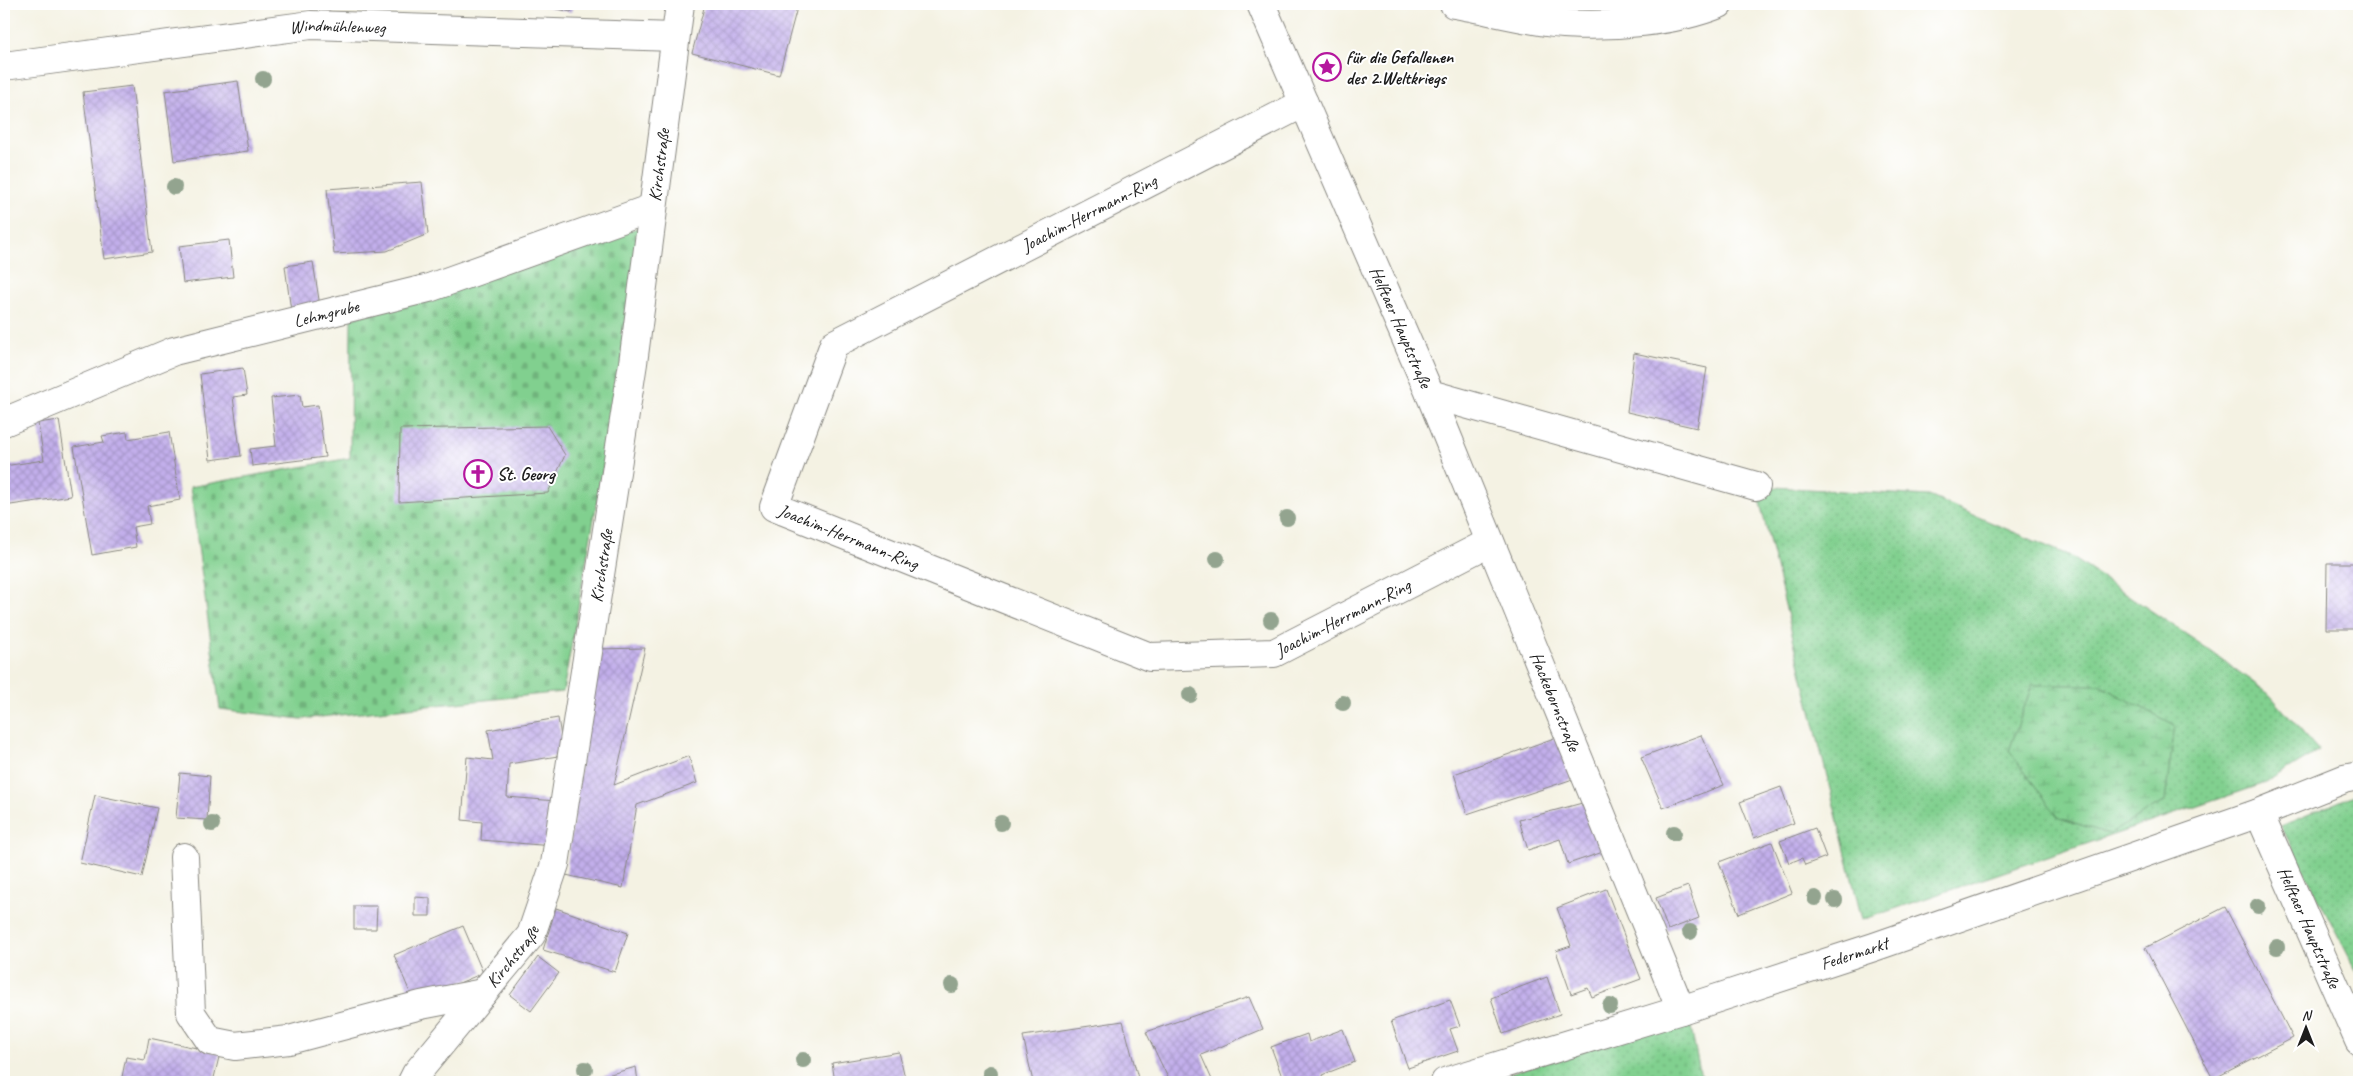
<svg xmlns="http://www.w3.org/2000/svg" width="2363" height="1086" font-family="Caveat,sans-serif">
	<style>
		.green { fill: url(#green-dots); stroke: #4e7656 }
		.wetland { fill: url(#wetland-marsh); stroke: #4e7656 }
		.cemetery { fill: url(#cemetery-stones); stroke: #4e7656 }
		.building { fill: url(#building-cross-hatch) }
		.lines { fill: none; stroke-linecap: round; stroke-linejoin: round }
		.minor-casing { stroke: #888780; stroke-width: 30 }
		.minor { stroke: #fff; stroke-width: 28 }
		.tree { fill: #93a48f }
		.labels { text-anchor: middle; stroke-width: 4; stroke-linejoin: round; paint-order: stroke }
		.street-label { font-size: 18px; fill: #1c1c1c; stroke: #fff }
		.poi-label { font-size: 18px; font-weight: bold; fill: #1c1c1c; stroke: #fff; text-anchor: start }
	</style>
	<defs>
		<pattern id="green-dots" width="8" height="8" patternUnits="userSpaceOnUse" patternTransform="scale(1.25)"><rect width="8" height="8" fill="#81d08f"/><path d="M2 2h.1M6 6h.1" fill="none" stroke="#6fb27b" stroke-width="1.8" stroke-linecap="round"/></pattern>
		<pattern id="wetland-marsh" width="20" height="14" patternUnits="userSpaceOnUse" patternTransform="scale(1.25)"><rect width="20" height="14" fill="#81d08f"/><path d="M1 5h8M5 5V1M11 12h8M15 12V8" fill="none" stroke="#6fb27b"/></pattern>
		<pattern id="cemetery-stones" width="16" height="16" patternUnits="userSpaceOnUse" patternTransform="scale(1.25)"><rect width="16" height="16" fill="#81d08f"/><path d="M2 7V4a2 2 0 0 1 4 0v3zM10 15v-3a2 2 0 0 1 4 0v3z" fill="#6fb27b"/></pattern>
		<pattern id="building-cross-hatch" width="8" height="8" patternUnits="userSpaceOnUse" patternTransform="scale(1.25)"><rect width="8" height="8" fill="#c2afeb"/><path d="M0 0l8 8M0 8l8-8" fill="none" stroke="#a696c9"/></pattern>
	</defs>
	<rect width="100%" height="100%" fill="#fff"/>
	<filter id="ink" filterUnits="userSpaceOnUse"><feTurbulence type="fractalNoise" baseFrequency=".02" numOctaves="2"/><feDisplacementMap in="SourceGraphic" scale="10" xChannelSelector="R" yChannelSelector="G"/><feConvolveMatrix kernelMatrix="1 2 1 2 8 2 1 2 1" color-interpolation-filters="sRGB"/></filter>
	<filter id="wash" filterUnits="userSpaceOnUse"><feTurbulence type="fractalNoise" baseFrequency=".0096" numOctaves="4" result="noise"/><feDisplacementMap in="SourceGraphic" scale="20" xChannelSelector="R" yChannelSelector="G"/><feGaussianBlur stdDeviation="1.12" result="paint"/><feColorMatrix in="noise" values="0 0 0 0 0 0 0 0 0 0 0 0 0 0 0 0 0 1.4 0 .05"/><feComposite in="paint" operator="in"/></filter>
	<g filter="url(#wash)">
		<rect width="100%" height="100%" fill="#f4f2e3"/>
		<g class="green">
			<polygon points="1756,486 1929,496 2070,556 2205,647 2269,694 2319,751 2266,783 1862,920"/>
			<polygon points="2359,793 2359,976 2281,826"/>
			<polygon points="1688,1012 1702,1082 1484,1082"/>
		</g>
		<polygon class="wetland" points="2032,685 2099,685 2175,725 2165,801 2109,834 2059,818 2009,751"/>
		<polygon class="cemetery" points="643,226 623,356 563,692 301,719 220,709 190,487 350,458 351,319"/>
		<g id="blocks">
			<g class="building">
				<polygon points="535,4 573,4 571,12"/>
				<polygon points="705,4 798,4 779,75 692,53"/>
				<polygon points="238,81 248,151 174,161 165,91"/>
				<polygon points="132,86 152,252 104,259 83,92"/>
				<polygon points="422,182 428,234 387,251 334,254 327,189"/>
				<polygon points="229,240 233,277 183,283 179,246"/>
				<polygon points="313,262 320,306 291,311 285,266"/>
				<polygon points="1634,353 1707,368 1697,428 1627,412"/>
				<polygon points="243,368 247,395 233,397 241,456 210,460 200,374"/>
				<polygon points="300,395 302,407 318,405 325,457 252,466 250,449 276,446 271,398"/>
				<polygon points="59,420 71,496 4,506 4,466 44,460 38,423"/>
				<polygon points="547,426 565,455 548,493 399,502 400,429"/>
				<polygon points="127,432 128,439 169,432 180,500 147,506 150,524 133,527 136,547 92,555 74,447 104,442 102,436"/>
				<polygon points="2327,563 2359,563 2359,629 2326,629"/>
				<polygon points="645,648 614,785 689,756 697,783 637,805 623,888 566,875 596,649"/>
				<polygon points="558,718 564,755 509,764 507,797 556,801 552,846 481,840 482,822 462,820 467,757 493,760 488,730"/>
				<polygon points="1701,735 1724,785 1663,808 1641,757"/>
				<polygon points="1557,737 1573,779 1467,814 1454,774"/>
				<polygon points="180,773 210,776 207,820 176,818"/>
				<polygon points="1781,787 1794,823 1754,838 1740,802"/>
				<polygon points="95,795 157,808 142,877 80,863"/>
				<polygon points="1586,802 1603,852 1568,864 1560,839 1528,850 1519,820"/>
				<polygon points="1815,828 1826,857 1805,865 1802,858 1789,863 1780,841"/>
				<polygon points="1772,842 1792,893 1739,914 1719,862"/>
				<polygon points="1688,886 1699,918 1668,930 1656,898"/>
				<polygon points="1606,889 1641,979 1592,997 1588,988 1571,994 1556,951 1571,946 1557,908"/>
				<polygon points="415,897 430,898 430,916 415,916"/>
				<polygon points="354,906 377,906 376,929 354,929"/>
				<polygon points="2225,907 2293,1038 2213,1079 2145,948"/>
				<polygon points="556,908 628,933 615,972 543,950"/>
				<polygon points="463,926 483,973 414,1002 394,955"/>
				<polygon points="538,957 559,973 531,1011 510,995"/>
				<polygon points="1547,977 1560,1014 1503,1034 1491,998"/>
				<polygon points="1249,997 1263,1029 1201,1055 1213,1082 1170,1082 1146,1032"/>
				<polygon points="1450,1000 1460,1026 1450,1029 1458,1051 1408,1068 1391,1021"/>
				<polygon points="1123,1021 1138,1078 1119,1082 1033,1082 1023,1036"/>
				<polygon points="1343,1029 1355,1062 1322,1075 1324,1082 1284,1082 1271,1047 1307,1034 1309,1042"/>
				<polygon points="149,1038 220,1053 213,1082 121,1082 126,1057 145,1060"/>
				<polygon points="899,1052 906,1082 835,1082 832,1063"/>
				<polygon points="636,1067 638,1082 589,1082 589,1080"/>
			</g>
		</g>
	</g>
	<g filter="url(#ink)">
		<use href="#blocks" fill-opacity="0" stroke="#888780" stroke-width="1"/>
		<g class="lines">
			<defs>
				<g id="minor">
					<path id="s1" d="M 1261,4 L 1430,394 L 1756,486"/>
					<path d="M 1454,4 C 1490,10 1528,21 1564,24 C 1613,27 1674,22 1719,4"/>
					<path id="s2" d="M 4,66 L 311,25 L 674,37"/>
					<path id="s3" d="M 1304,103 L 834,344 L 774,507 L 1150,657 L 1274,653 L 1490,542"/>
					<path id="s4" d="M 1430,394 L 1681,1010"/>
					<path id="s5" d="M 4,422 L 174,351 L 429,288 L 652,208"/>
					<path id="s6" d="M 2259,813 L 2359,1041"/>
					<polyline points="184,857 191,1013 210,1041 235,1046 289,1040 421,1005 483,993"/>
					<path id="s7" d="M 412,1082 L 416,1074 L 531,935 L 555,864 L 633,363 L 680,4"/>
					<path id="s8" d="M 1445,1082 L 1681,1010 L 1874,947 L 2259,813 L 2344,779 L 2359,776"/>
				</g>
			</defs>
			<use href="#minor" class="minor-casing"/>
			<use href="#minor" class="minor"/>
		</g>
		<g class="tree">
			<circle cx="263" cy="79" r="8"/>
			<circle cx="174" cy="187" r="8"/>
			<circle cx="1287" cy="518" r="8"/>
			<circle cx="1217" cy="559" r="8"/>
			<circle cx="1271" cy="620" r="8"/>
			<circle cx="1190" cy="695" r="8"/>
			<circle cx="1343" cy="703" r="8"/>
			<circle cx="1001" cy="823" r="8"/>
			<circle cx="212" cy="824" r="8"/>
			<circle cx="1674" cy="833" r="8"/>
			<circle cx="1815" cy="898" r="8"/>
			<circle cx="1835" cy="900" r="8"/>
			<circle cx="2258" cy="906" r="8"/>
			<circle cx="1690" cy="932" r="8"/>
			<circle cx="2277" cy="947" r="8"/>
			<circle cx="952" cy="985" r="8"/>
			<circle cx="1610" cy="1006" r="8"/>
			<circle cx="803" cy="1060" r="8"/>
			<circle cx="585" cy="1069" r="8"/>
			<circle cx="990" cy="1073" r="8"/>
		</g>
	</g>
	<defs>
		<symbol id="sight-ring" viewBox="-11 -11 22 22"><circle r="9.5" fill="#fff" stroke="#b5179e" stroke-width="1.5"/><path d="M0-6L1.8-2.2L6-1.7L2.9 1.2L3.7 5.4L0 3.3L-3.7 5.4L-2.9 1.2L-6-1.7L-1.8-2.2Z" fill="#b5179e"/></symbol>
		<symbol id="church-ring" viewBox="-11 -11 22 22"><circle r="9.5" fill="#fff" stroke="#b5179e" stroke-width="1.5"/><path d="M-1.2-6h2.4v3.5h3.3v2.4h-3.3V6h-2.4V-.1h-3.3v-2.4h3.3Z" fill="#b5179e"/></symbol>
	</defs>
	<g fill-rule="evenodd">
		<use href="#sight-ring" x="1311" y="51" width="32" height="32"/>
		<use href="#church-ring" x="462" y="458" width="32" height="32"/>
	</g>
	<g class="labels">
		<g class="street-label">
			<text dy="6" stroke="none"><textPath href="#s2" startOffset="336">Windmühlenweg</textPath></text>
			<text dy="6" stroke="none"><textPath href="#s7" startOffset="971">Kirchstraße</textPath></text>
			<text transform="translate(1089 213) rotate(-27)" y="6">Joachim-Herrmann-Ring</text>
			<text dy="6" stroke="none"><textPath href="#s5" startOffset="341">Lehmgrube</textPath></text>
			<text dy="6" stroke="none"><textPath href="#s1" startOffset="352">Helftaer Hauptstraße</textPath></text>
			<text dy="6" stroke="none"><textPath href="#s3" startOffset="782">Joachim-Herrmann-Ring</textPath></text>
			<text dy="6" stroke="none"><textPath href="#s7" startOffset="566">Kirchstraße</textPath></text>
			<text dy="6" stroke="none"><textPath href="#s3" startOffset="1308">Joachim-Herrmann-Ring</textPath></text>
			<text dy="6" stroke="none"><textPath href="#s4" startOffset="332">Hackebornstraße</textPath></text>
			<text dy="6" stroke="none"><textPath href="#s6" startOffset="125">Helftaer Hauptstraße</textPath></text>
			<text dy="6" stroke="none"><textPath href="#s8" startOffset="429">Federmarkt</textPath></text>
			<text dy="6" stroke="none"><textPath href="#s7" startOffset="161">Kirchstraße</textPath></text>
		</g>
		<g class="poi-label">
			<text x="1346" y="63">für die Gefallenen<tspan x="1346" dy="21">des 2.Weltkriegs</tspan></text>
			<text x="497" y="480">St. Georg</text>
		</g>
	</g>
	<rect width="2363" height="1086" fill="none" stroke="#fff" stroke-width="20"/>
	<g transform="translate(2306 1028)" stroke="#ffffff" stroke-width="4" paint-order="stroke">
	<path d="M0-4L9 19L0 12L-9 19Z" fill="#1c1c1c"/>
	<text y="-8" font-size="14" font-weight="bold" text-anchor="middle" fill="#1c1c1c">N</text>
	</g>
</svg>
